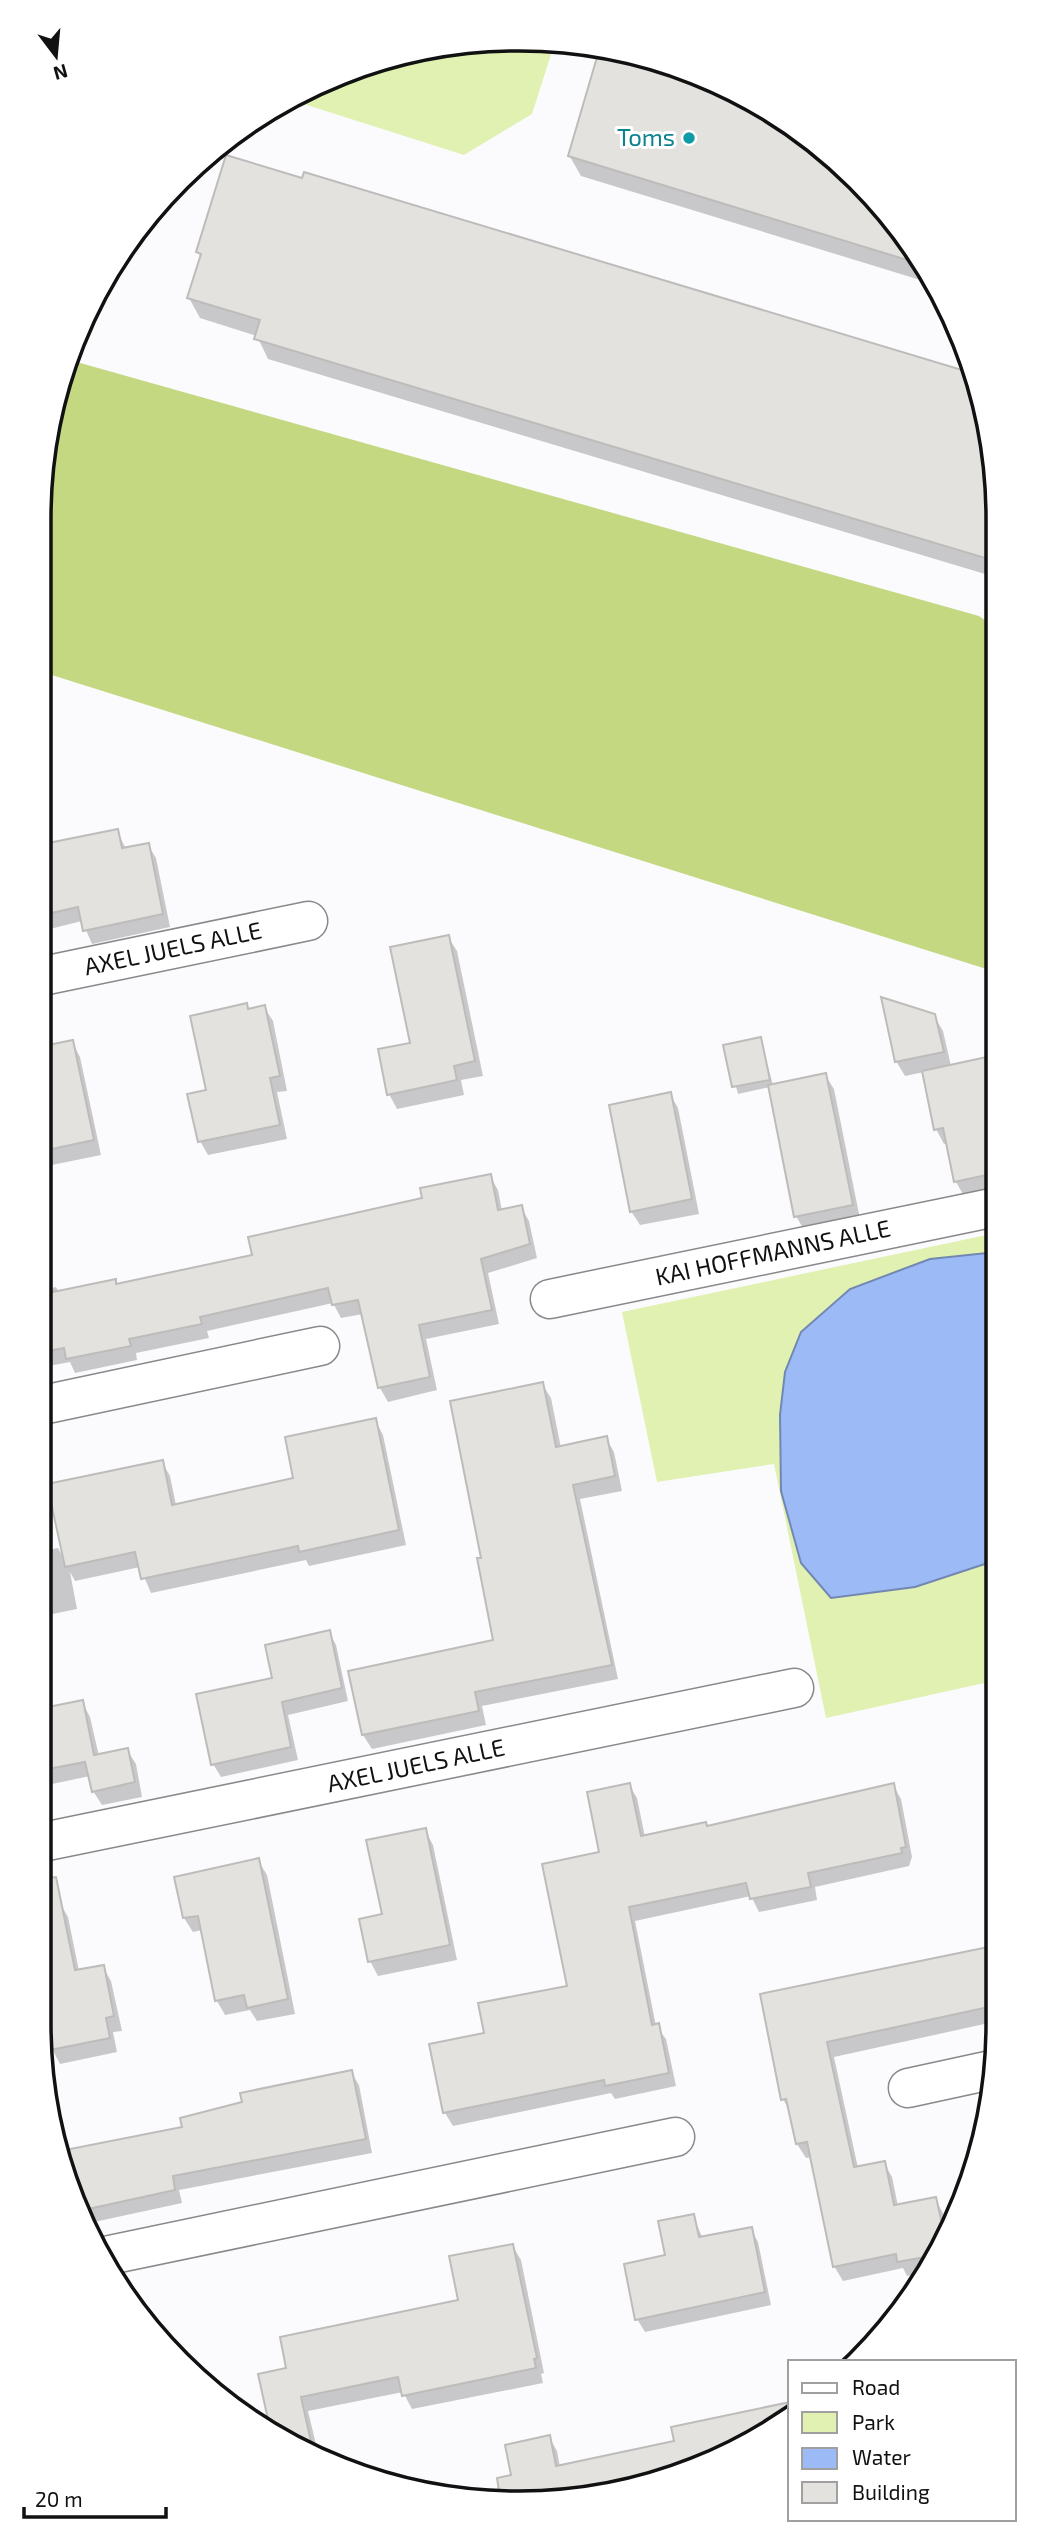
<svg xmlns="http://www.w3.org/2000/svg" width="1037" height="2542" font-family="'Exo 2',sans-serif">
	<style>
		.green { fill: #e0f1b1 }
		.forest { fill: #c3d881 }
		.water { fill: #9cbaf6; stroke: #7287b2; stroke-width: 2 }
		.shadow { fill: #0003 }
		.building { fill: #e4e2df; stroke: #bebcba; stroke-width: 2 }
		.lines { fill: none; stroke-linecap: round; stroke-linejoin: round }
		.minor-casing { stroke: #89898c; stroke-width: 41 }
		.minor { stroke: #fff; stroke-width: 38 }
		.culture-dot { fill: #0f9aa8; stroke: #fff; stroke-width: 2.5 }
		.labels { text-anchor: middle; stroke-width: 6; stroke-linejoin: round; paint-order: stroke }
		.culture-label { font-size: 24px; fill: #0d838f; stroke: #fff; text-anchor: end }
		.street-label { font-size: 24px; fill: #111112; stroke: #fff }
		.rim { fill: none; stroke: #111112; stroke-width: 3.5 }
	</style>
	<rect width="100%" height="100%" fill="#fbfbfe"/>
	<g class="green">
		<path d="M 487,40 L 555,42 L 532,114 L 464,155 L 288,99 C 348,62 419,51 487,40 Z"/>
		<polygon points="996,1233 998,1680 826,1718 774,1464 657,1482 622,1312"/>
	</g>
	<polygon class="forest" points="66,359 979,616 995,627 996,972 39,671 39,519"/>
	<polygon class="water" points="996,1252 997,1560 915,1587 831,1598 801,1563 781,1491 780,1415 785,1372 801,1332 850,1289 930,1259"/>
	<g class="shadow">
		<polygon points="601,47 672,64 786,120 880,202 930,283 581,176 569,155"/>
		<polygon points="305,175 973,375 994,455 995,577 268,359 257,336 200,318 189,298 201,257 198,252 303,181"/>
		<polygon points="117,831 126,849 148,845 156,858 170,927 92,944 82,921 38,932 38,866"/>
		<polygon points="448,937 457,951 483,1076 461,1080 464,1095 397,1109 389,1094 412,1044"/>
		<polygon points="246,1005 249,1010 264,1007 273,1021 287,1091 277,1092 287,1139 208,1155 200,1141 208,1092"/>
		<polygon points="934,1016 943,1031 951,1066 996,1057 996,1189 964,1196 956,1182 948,1143 944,1144 936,1129 924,1072 905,1076 896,1061"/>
		<polygon points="760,1039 773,1085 825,1075 834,1089 860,1219 804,1230 796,1216 770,1087 738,1094 725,1046"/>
		<polygon points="72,1042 80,1057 101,1155 42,1167 38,1161 38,1049"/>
		<polygon points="670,1094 678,1108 699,1214 640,1225 631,1211"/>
		<polygon points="490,1176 498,1190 502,1211 521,1207 529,1221 537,1258 488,1273 499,1324 426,1339 437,1390 388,1402 380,1388 363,1314 341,1318 333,1303 207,1331 209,1338 136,1353 137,1360 75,1373 70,1362 38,1368 38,1291 56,1287 59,1293 115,1281 117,1285 254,1256"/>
		<polygon points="542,1384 551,1398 561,1448 606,1438 614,1452 622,1491 580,1499 618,1679 482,1706 486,1725 372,1749 363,1735 495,1641 483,1559"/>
		<polygon points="375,1420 383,1435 406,1545 309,1566 306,1560 151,1593 140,1567 75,1581 70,1572 77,1609 38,1617 38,1552 58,1548 63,1557 162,1462 170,1476 176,1505 295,1480"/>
		<polygon points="329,1632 336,1645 348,1701 288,1715 298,1760 221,1777 213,1764 274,1679"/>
		<polygon points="82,1702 90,1717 99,1756 127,1750 136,1764 142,1797 102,1805 93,1791 90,1776 38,1787 38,1711"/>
		<polygon points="629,1785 637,1798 645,1837 708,1828 893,1785 901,1799 912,1857 909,1866 815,1887 817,1900 759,1912 751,1896 635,1921 656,2026 666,2039 676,2086 615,2099 611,2093 453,2126 445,2113 486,2034 569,1987 602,1853"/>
		<polygon points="425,1830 433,1845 457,1960 378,1976 370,1961 384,1916"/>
		<polygon points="258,1860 267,1875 295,2014 257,2021 250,2010 225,2015 217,2001 202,1930 193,1932 184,1918"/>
		<polygon points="60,1903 68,1917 79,1971 103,1967 111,1981 122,2031 113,2032 117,2052 60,2064 51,2047 43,2049 38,2024"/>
		<polygon points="998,1940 998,2021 834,2057 858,2168 884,2163 892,2177 898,2206 935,2199 943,2213 946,2227 922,2273 907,2276 903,2268 843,2281 834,2266 812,2157 806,2158 797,2144 791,2113 783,2099 762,1995 995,1947 994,1941"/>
		<polygon points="351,2072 359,2085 372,2153 179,2190 182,2203 85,2224 64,2178 60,2153 184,2128"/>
		<polygon points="693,2216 703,2239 751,2229 758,2242 771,2305 645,2332 637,2319 667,2256"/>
		<polygon points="512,2245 521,2260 544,2373 541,2374 543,2383 412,2409 403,2392 308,2411 319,2457 272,2434 261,2375 288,2370 460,2301"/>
		<polygon points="152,2316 160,2331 163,2344 142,2318"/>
		<polygon points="790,2404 790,2416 759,2439 613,2494 510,2498 513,2476 549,2437 557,2451 560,2467 676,2442 673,2428"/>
		<polygon points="376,2475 379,2482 364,2478"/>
	</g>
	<g class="building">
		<polygon points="600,47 672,64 786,120 880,202 917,263 568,156"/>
		<polygon points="226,155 302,178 304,172 972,373 994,455 995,561 254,339 260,320 187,298 201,254 196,252"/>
		<polygon points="118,829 122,848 149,843 163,914 83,931 78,907 38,916 38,845"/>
		<polygon points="449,935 475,1061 454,1066 457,1080 387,1095 378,1049 410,1043 390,947"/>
		<polygon points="881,997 935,1014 944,1052 895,1062"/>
		<polygon points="247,1003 248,1009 265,1005 280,1076 270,1078 280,1125 198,1142 187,1094 206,1090 190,1016"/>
		<polygon points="761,1037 770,1080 732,1087 723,1045"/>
		<polygon points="73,1040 94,1140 38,1152 38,1047"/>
		<polygon points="996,1055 996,1173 954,1182 943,1128 934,1130 922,1071"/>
		<polygon points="826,1073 853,1205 794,1217 768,1085"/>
		<polygon points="671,1092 692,1199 630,1212 609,1105"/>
		<polygon points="491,1174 498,1210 522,1205 530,1244 481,1259 492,1310 419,1325 430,1377 378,1388 358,1300 332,1305 328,1288 200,1317 202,1324 129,1339 131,1346 66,1359 64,1348 38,1353 38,1295 116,1279 116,1284 252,1255 248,1237 422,1198 420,1188"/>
		<polygon points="543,1382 556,1447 607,1436 615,1476 573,1485 612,1665 475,1692 479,1711 362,1735 348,1671 493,1640 477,1558 481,1558 450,1401"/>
		<polygon points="376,1418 399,1530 299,1552 298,1546 141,1579 135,1552 65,1567 47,1484 163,1460 172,1505 293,1478 285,1437"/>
		<polygon points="330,1630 342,1688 282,1702 291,1747 211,1765 196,1694 272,1678 265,1645"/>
		<polygon points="83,1700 94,1755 128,1748 135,1782 92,1792 85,1762 38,1771 38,1709"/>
		<polygon points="630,1783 641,1836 706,1822 707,1826 894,1783 906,1847 901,1848 902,1853 808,1873 811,1887 750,1899 746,1883 629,1907 652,2025 659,2023 669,2073 605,2086 604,2080 443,2113 429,2044 484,2033 478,2003 567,1986 542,1864 599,1852 587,1792"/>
		<polygon points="426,1828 450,1945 368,1962 359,1919 382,1914 366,1840"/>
		<polygon points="259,1858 288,1999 247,2008 244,1995 215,2001 198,1916 183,1918 174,1877"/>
		<polygon points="56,1877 75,1970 104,1965 114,2016 106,2018 110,2038 50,2050 46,2032 40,2033 38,2024 38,1879"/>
		<polygon points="998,1945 998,2005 827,2042 854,2167 885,2161 894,2205 936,2197 944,2233 931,2256 897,2262 896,2254 833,2267 807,2142 796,2144 786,2099 781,2100 760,1994"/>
		<polygon points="352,2070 366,2139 173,2176 175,2190 79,2211 64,2178 60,2151 182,2127 180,2118 242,2102 240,2093"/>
		<polygon points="694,2214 699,2237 752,2227 765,2292 635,2320 624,2264 665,2255 658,2221"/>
		<polygon points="513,2244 537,2358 534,2359 536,2368 402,2396 398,2377 301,2397 314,2455 271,2433 258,2374 286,2368 280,2337 458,2300 449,2256"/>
		<polygon points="790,2402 790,2416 759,2439 613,2494 500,2498 497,2478 511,2475 505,2445 550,2435 556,2466 674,2441 671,2427"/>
	</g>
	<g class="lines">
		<defs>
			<g id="minor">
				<polyline points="38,977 308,921"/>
				<polyline points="550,1299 996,1207"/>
				<polyline points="38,1406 320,1346"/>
				<polyline points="38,1843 794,1688"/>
				<polyline points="908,2088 991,2070"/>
				<polyline points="100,2257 675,2137"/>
			</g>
		</defs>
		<use href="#minor" class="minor-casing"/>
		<use href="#minor" class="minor"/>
	</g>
	<circle class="culture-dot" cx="689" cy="138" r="7"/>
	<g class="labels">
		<g class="culture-label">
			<text x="675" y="146">Toms</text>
		</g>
		<g class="street-label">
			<text transform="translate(173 949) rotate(-12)" y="8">AXEL JUELS ALLE</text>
			<text transform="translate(773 1253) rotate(-12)" y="8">KAI HOFFMANNS ALLE</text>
			<text transform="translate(416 1766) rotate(-12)" y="8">AXEL JUELS ALLE</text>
		</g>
	</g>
	<path d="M0 0H1037V2542H0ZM518 51H519A467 467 0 0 1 986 518V2024A467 467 0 0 1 519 2491H518A467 467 0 0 1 51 2024V518A467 467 0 0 1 518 51Z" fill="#fff" fill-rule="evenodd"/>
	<path class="rim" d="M518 51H519A467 467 0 0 1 986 518V2024A467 467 0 0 1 519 2491H518A467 467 0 0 1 51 2024V518A467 467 0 0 1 518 51Z"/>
	<rect x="788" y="2360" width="228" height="161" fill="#ffffff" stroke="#a0a0a0" stroke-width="2"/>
	<rect x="802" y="2383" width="35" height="10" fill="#ffffff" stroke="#a0a0a0" stroke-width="2"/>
	<text x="852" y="2395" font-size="21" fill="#111112">Road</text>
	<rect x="802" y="2412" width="35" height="21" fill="#e0f1b1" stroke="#a0a0a0" stroke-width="2"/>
	<text x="852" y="2430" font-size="21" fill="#111112">Park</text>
	<rect x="802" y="2448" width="35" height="21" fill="#9cbaf6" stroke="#a0a0a0" stroke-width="2"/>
	<text x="852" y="2465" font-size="21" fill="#111112">Water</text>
	<rect x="802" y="2482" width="35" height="21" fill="#e4e2df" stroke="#a0a0a0" stroke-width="2"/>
	<text x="852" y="2500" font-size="21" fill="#111112">Building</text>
	<g transform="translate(56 56) rotate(164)" stroke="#ffffff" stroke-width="5" paint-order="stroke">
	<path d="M0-5L12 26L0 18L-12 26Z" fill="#111112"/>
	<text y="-10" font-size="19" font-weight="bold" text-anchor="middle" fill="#111112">N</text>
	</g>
	<path d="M24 2507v10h142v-10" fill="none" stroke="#111112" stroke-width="3.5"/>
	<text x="35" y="2507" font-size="21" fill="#111112" stroke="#ffffff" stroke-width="5" paint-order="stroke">20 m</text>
</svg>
